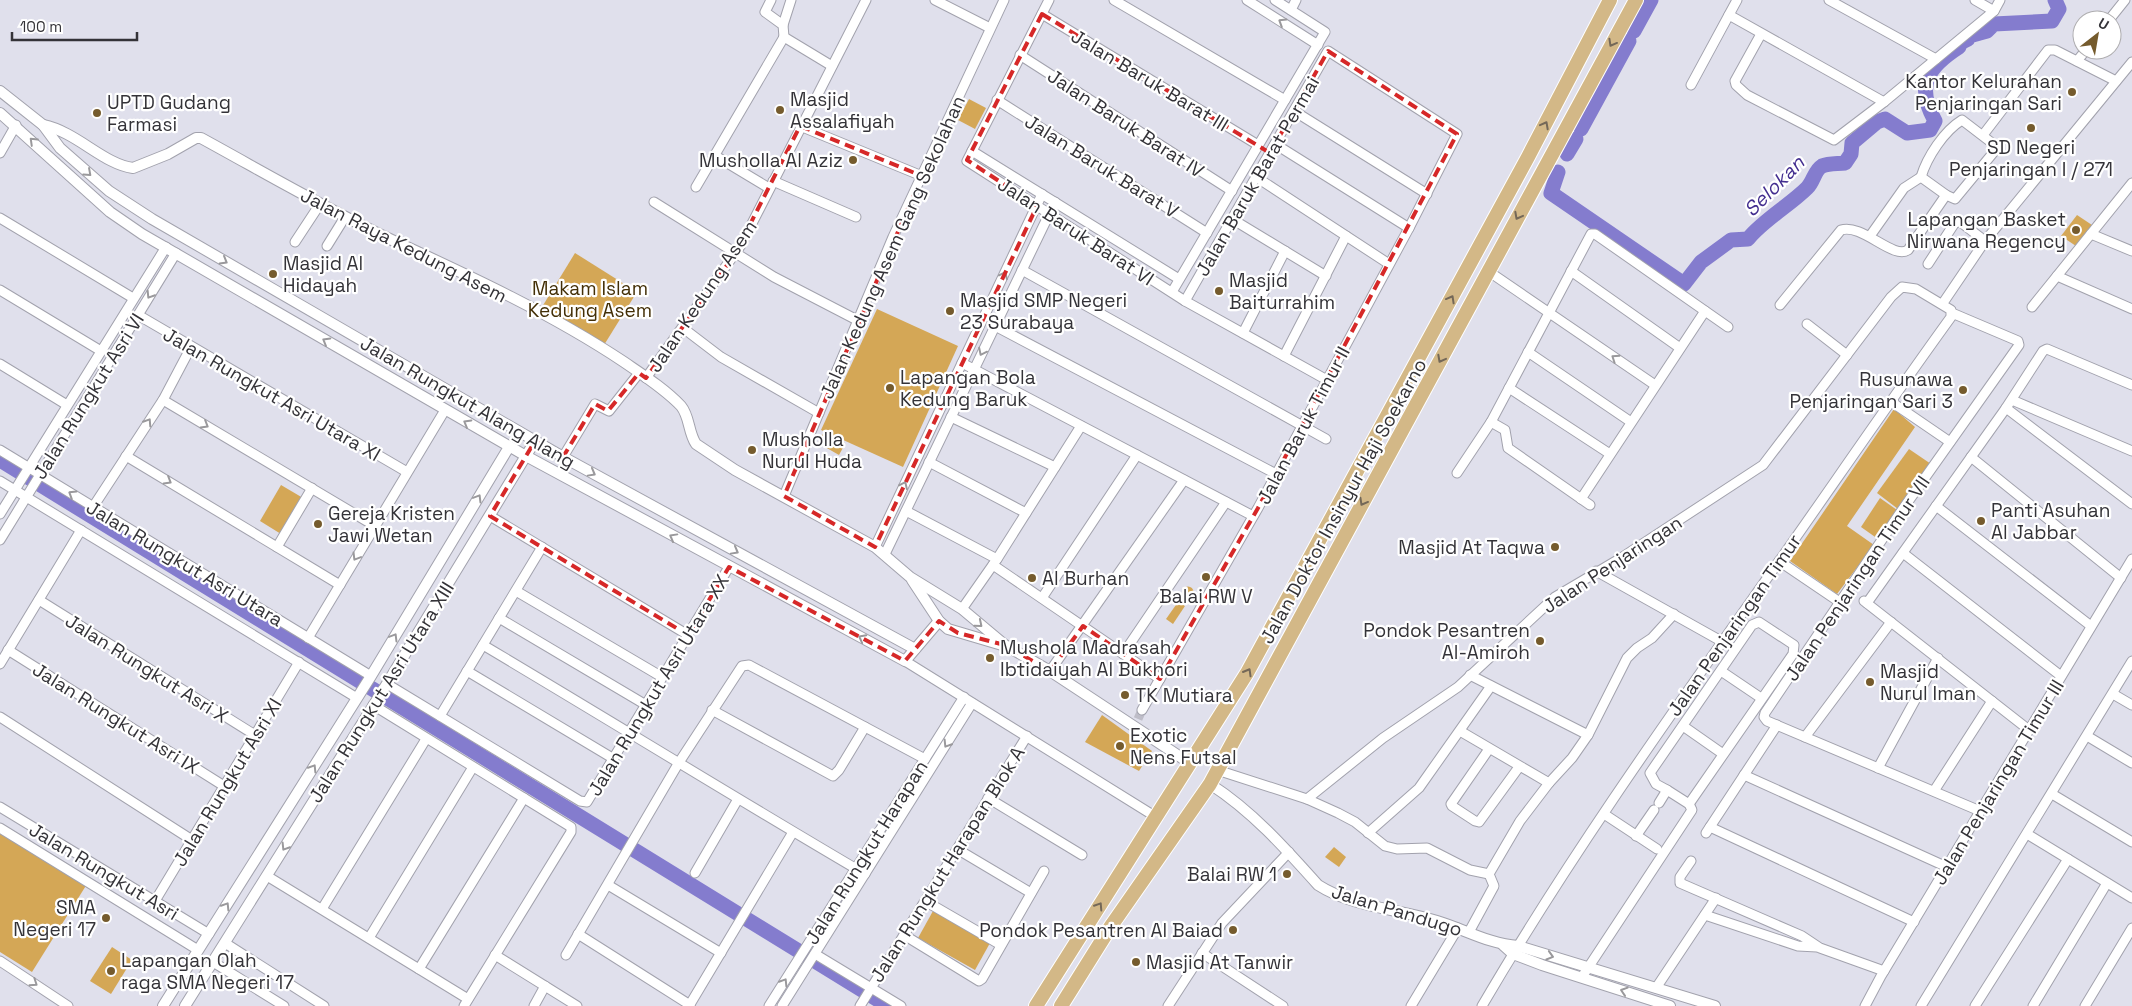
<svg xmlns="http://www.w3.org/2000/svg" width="2132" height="1006" font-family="'Space Grotesk',sans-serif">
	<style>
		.green { fill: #d4a756 }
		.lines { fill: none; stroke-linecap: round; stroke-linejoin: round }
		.river { stroke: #847cce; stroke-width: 15 }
		.minor-tunnel { stroke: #bebdc8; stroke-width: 9; stroke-dasharray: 9 4.5; stroke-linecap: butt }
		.minor-casing { stroke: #a2a2ad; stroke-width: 11 }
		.tertiary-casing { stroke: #a2a2ad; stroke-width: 12 }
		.primary-casing { stroke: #fff; stroke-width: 16 }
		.minor { stroke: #fff; stroke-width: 9 }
		.tertiary { stroke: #fff; stroke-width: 10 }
		.primary { stroke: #d3b887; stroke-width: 14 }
		.oneway { stroke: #9a999c }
		.oneway2 { stroke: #746858 }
		.marked { fill: none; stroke: #d62828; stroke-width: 4; stroke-dasharray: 10 6; stroke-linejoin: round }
		.poi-dot { fill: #755b2d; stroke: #fff; stroke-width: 2 }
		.labels { text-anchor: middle; stroke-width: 4.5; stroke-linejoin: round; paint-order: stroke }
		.street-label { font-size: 19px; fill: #343338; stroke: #fff }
		.poi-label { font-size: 19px; fill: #343338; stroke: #fff; text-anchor: start }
		.park-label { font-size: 19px; fill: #432f07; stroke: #fff }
		.water-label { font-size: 20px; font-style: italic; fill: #432e8f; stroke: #fff }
	</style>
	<rect width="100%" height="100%" fill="#e0e0ec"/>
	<g class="green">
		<polygon points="969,99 986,108 975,129 958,120"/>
		<polygon points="2077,215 2092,225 2076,246 2061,236"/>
		<polygon points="575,253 637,292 604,345 542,307"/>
		<polygon points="877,309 958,346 903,467 821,430"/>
		<polygon points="1894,409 1915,427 1847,526 1874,545 1837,594 1790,561"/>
		<polygon points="824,432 845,444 839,455 818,443"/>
		<polygon points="1909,449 1931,464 1898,509 1877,493"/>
		<polygon points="281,485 303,498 281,534 260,521"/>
		<polygon points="1880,498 1897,510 1878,539 1861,527"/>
		<circle cx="1188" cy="592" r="5.5"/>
		<polygon points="1178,602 1185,606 1173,624 1166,619"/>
		<polygon points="1102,715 1152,751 1139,771 1085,742"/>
		<polygon points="0,830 87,884 32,972 0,952"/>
		<polygon points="1334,847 1346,857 1339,867 1325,857"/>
		<polygon points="933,911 990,943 975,970 918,938"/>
		<polygon points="112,947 132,960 111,994 90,981"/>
	</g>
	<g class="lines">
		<g class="river">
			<polyline points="1634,31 1651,0"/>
			<polyline points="1581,129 1629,41"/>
			<polyline points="1567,154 1576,139"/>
			<path d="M 1558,172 L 1551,193 L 1684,284 L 1701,262 L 1731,240 L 1748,239 C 1762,221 1790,205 1807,188 C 1814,181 1814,171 1822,166 C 1829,163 1838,164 1845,163 L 1851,154 L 1852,143 L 1877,122 L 1885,119 L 1907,133 L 1930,130 L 1935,121 C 1915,85 1928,67 1959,47 L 1960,43 L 1968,39 L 1969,36 L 1987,31 L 1994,24 L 2052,21 L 2059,9 L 2055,0"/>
			<polyline points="0,460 888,1006"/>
		</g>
		<polyline class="minor-tunnel" points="1138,719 1142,710"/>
		<defs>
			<g id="minor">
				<polyline points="771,0 765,12 783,25 784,37"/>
				<polyline points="935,0 990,28"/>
				<polyline points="1049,0 967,161 1185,301 1327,380"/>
				<polyline points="1114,0 1285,100"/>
				<polyline points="1247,0 1318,45"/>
				<polyline points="1829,0 1936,59"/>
				<polyline points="1975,0 1994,11"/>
				<polyline points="1291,10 1296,0"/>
				<polyline points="1042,14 1258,145"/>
				<polyline points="1729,15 1884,102"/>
				<polyline points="2109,20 2125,0"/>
				<polyline points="783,25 791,0"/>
				<polyline points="1761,34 1735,81 1736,85 1747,95 1834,140 1884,102 1982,21 1994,11 2000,0"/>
				<polyline points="784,37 832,66"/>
				<polyline points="1020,55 1232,191"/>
				<polyline points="2077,61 2086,50"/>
				<polyline points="1691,85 1737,0"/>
				<polyline points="997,100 1207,233"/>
				<polyline points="1294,111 1427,194"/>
				<path d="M 1962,120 L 1992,143 L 1994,148 L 1993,153 L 1955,199 L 1946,195 L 1921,177 C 1927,157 1944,131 1962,120 Z"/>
				<polyline points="800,126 922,176"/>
				<polyline points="1983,135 2048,50 2055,50 2116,81"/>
				<polyline points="1275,144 1409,228"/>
				<polyline points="972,151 1179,279"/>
				<polyline points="0,153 16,125"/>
				<polyline points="714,155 769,188"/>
				<polyline points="1256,177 1389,264"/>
				<polyline points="773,181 856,217"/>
				<polyline points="696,187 784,37"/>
				<polyline points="654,202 774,277 857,320"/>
				<polyline points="0,218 133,298"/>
				<polyline points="1232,219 1326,276"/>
				<polyline points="2091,234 2132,251"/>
				<polyline points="1870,236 1904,188 1921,177"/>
				<polyline points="295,242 320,204"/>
				<polyline points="327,246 345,217"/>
				<polyline points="1928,264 1954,224 1959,221 1985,241"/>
				<polyline points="1022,270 1326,439"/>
				<polyline points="1488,271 1655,385"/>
				<polyline points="1571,271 1680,348"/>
				<polyline points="2057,276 2132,309"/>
				<polyline points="0,290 101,351"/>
				<polyline points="1172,292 1325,32 1275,0"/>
				<polyline points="1943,303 1985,241 2132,62"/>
				<path d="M 1780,305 L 1841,230 C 1862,223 1893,260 1908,250 L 1946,195"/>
				<polyline points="2032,307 2132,183"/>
				<polyline points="1952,313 2018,341 2019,345 1900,513 1765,713 1764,717 1767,721 1980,811"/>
				<polyline points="138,315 407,472"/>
				<polyline points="1807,324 1847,355"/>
				<polyline points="995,326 1276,474"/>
				<polyline points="683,328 721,357 819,413"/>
				<polyline points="1243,333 1285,251"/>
				<polyline points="1528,352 1631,422"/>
				<polyline points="1284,356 1346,236"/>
				<polyline points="962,363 1253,516"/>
				<polyline points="0,364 67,405"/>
				<polyline points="646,378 741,245 866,0"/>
				<polyline points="1509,388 1610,454"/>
				<polyline points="163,400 375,526"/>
				<polyline points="2012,400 2132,451"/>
				<polyline points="1890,401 1950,442"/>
				<polyline points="2006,408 2132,504"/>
				<polyline points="951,417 1055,467"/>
				<polyline points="1491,422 1505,430 1508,448 1590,505"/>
				<polyline points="0,450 371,676"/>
				<polyline points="126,456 340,585"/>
				<polyline points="563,457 595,404 609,411 639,373"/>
				<polyline points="1971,457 2121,578"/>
				<polyline points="929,462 1026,513"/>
				<polyline points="1457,473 1491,422 1591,234 1595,234 1728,327"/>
				<polyline points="0,481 357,698"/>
				<polyline points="784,496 893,237 1004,0"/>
				<polyline points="1581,499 1705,311"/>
				<polyline points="1936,506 2091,626"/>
				<polyline points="93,507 163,400 191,347"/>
				<polyline points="906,511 997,559"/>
				<polyline points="0,514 166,247"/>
				<polyline points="490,516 688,635"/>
				<polyline points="0,540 176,253"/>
				<polyline points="277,547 312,488"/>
				<polyline points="875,547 1042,194"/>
				<polyline points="1903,553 2061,676"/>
				<polyline points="885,554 1055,202"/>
				<polyline points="1779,561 1841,603"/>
				<polyline points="993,565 1160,679"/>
				<polyline points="1596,571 1721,641"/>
				<polyline points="516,591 662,677"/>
				<polyline points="1042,598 1137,455"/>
				<polyline points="39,600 255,735"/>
				<polyline points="1864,601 2029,730"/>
				<polyline points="1867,603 2006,408 2043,351 2047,349 2132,385"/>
				<polyline points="962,609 997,559 1081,426"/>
				<polyline points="499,618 646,705"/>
				<polyline points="308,638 445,410"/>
				<path d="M 483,645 C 611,721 737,799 865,874"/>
				<polyline points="8,650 224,786"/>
				<polyline points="1123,654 1226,502"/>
				<polyline points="905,661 1156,817"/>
				<polyline points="0,664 81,530"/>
				<polyline points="467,671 614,759"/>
				<polyline points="1050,671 1184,480"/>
				<polyline points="1721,671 1761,698"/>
				<polyline points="1470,675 1588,735"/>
				<polyline points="387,684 580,801 587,802 729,567"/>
				<polyline points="2113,694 2132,705"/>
				<polyline points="373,705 571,827 571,832 464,1006"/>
				<polyline points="712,710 833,776 839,770 865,727"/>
				<polyline points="1142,710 1258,508 1409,228 1457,134 1328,51 1185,301"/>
				<polyline points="440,716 542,547"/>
				<polyline points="0,717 192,840"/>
				<polyline points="1683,726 1723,754"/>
				<polyline points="1460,731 1549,783"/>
				<polyline points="2087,736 2132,763"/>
				<polyline points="1805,737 1891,622"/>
				<polyline points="1489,749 1451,804 1452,806 1475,821 1479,822 1519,767"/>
				<polyline points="1878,768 1938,658"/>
				<polyline points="1217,770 1307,799 1338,813 1355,822 1385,846 1397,849 1427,848 1470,870 1489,874"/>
				<polyline points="1744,775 1947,867"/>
				<polyline points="1667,790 1656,784 1650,773 1752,625 1759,622 1794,645 1793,654 1689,804"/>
				<polyline points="1934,791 1992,701"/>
				<polyline points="2052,794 2132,842"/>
				<polyline points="988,798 1082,855"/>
				<path d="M 1307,799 L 1383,738 L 1458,687 L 1555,597 L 1621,558 L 1763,465 L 1891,297 L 1902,287 L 1916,289 L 1951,310 L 1951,317 C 1893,397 1837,479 1780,560 C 1677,706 1572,852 1482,1006"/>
				<polyline points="0,807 209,934"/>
				<polyline points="1604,814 1657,849"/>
				<polyline points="1710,827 1914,922"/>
				<polyline points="0,828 198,950"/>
				<polyline points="1368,833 1419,788 1491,686"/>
				<polyline points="1706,833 1777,725"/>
				<polyline points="2027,834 2132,898"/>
				<polyline points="1636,836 1654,810"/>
				<polyline points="957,849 1031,893"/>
				<polyline points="1691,861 1680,877 1680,883 1802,936 1820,948 1884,971"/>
				<polyline points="695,873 738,799"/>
				<polyline points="1489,874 1520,821 1549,783 1572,758 1588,735 1627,658 1637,648 1652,638 1674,614"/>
				<polyline points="267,876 468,999"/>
				<polyline points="608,885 721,953"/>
				<polyline points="155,901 299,662"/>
				<polyline points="925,901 1001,945"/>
				<polyline points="322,909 426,739"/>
				<polyline points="1705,915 1798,946 1817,947"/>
				<polyline points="1469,932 1494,886 1489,874"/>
				<polyline points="578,934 690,1005"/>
				<polyline points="904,935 979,981 982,979 1044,871"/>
				<polyline points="369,938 473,767"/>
				<polyline points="225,943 324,1006"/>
				<polyline points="1202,953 1283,1006"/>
				<polyline points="815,954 901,1006"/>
				<polyline points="495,955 577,1006"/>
				<polyline points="566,955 678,764 742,666 749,665 925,759"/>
				<polyline points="0,961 68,1006"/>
				<polyline points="213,962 284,1006"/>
				<polyline points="419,969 524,798"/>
				<polyline points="1582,977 1692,810 1689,804 1667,790 1659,803"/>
				<polyline points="1656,988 1716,898"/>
				<polyline points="534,1006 545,986"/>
				<polyline points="689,1006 793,832"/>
				<polyline points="769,1006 964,697"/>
				<polyline points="782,1006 972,703"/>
				<polyline points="860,1006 1027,736"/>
				<polyline points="1168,1006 1222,923 1289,852"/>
				<polyline points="1411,1006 1458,928"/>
				<polyline points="1865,1006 1881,976 2132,559"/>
				<polyline points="1921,1006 2132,661"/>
				<polyline points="1975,1006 2068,859"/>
				<polyline points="2033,1006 2107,883"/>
				<polyline points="2085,1006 2132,928"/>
			</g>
			<g id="tertiary">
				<polyline points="0,91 43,125 60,148 109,191 152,219 563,457 915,649"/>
				<polyline points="0,113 110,212 142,234 526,456 905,661 939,621"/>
				<path d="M 43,125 C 77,132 103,164 133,168 L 168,154 L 196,138 L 201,138 C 265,173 328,210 394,241 C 472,277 552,314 624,362 C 643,375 665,389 681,406 C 690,417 688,432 696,444 L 735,470 L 875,547 L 910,577 L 962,609 L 1005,645 L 1050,671 L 1191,764"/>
				<polyline points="912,580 939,621 948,629 1002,645"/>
				<path d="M 1210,784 C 1252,811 1285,848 1318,885 C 1352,907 1398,909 1437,921 C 1464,929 1489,944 1518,946 L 1715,1006"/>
				<polyline points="1503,945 1513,954 1542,965 1670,1006"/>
				<polyline points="163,1006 371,676 509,447"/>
				<polyline points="185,1006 385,687 535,441"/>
			</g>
			<g id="primary">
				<polyline points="1036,1006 1247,673 1528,157 1610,0"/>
				<polyline points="1061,1006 1111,926 1210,784 1636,0"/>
			</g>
		</defs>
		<use href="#minor" class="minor-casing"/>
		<use href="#tertiary" class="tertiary-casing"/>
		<use href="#primary" class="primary-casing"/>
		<use href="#minor" class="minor"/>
		<use href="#tertiary" class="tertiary"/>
		<use href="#primary" class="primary"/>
	</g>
	<defs><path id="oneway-chevron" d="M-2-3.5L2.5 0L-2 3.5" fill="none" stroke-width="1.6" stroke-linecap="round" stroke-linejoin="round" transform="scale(1.25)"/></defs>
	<g class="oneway">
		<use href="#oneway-chevron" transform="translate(1282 22) rotate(-148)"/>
		<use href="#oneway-chevron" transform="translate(33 141) rotate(-136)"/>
		<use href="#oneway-chevron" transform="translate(88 173) rotate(42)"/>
		<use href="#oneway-chevron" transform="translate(224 261) rotate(30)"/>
		<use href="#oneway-chevron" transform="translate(1004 275) rotate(-65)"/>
		<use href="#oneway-chevron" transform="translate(150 295) rotate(122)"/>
		<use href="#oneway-chevron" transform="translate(326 341) rotate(-150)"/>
		<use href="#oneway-chevron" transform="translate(982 352) rotate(116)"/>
		<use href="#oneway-chevron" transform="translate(1615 358) rotate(-146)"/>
		<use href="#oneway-chevron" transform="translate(148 422) rotate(-57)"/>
		<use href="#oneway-chevron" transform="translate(467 423) rotate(-150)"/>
		<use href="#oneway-chevron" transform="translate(205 425) rotate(31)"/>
		<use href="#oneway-chevron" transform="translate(592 473) rotate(29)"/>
		<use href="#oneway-chevron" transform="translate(168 481) rotate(31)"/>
		<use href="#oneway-chevron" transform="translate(904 485) rotate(-65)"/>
		<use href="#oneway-chevron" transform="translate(72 494) rotate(-148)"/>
		<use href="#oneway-chevron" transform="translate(478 498) rotate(-59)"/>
		<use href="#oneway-chevron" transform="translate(673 537) rotate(-151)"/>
		<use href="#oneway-chevron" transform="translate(735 551) rotate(29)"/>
		<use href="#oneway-chevron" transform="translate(356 557) rotate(121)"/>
		<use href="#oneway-chevron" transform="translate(979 624) rotate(40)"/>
		<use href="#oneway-chevron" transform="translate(394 637) rotate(-59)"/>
		<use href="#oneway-chevron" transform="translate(862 638) rotate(-152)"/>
		<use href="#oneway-chevron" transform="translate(947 744) rotate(122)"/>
		<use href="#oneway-chevron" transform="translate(313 768) rotate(-58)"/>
		<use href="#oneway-chevron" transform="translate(285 847) rotate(122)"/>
		<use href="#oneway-chevron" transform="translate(226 906) rotate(-58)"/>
		<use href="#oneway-chevron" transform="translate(1550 956) rotate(17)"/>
		<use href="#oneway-chevron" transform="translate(784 982) rotate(-58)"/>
		<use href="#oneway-chevron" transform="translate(34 983) rotate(34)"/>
		<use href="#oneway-chevron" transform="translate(1624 991) rotate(-162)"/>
	</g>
	<g class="oneway2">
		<use href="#oneway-chevron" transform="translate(1612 43) rotate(119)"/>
		<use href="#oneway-chevron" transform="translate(1545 125) rotate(-62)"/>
		<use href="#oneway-chevron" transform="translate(1518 216) rotate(118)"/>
		<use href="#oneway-chevron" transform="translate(1451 299) rotate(-61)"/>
		<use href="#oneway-chevron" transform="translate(1441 359) rotate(118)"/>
		<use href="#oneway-chevron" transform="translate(1363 502) rotate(119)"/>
		<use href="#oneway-chevron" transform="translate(1248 672) rotate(-60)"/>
		<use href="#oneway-chevron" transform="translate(1099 906) rotate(-57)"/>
	</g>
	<path class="marked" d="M 1042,14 L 1270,153 L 1328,51 L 1457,134 L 1258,508 L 1160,679 L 1083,626 L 1050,671 L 1005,645 L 958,633 L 939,621 L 905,661 L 729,567 L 688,635 L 490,516 L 535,441 L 563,457 L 595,404 L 608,411 L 639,373 L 646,378 L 735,254 L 800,126 L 922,176 L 784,496 L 875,547 L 1037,206 L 967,160 Z"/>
	<g class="poi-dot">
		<circle cx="2072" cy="92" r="5"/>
		<circle cx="780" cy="110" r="5"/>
		<circle cx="97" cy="113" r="5"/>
		<circle cx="2031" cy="128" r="5"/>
		<circle cx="853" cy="160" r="5"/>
		<circle cx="2076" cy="230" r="5"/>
		<circle cx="273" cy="274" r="5"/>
		<circle cx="1219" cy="291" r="5"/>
		<circle cx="950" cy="311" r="5"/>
		<circle cx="890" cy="388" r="5"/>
		<circle cx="1963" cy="390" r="5"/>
		<circle cx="752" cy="450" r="5"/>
		<circle cx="1981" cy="521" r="5"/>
		<circle cx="318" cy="524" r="5"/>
		<circle cx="1555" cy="547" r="5"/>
		<circle cx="1206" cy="577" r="5"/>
		<circle cx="1032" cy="578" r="5"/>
		<circle cx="1540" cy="641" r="5"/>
		<circle cx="990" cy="658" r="5"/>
		<circle cx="1870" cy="682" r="5"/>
		<circle cx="1125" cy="695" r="5"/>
		<circle cx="1120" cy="746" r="5"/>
		<circle cx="1287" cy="874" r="5"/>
		<circle cx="106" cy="918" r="5"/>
		<circle cx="1233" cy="930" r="5"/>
		<circle cx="1136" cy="962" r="5"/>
		<circle cx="111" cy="971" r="5"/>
	</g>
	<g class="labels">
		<g class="street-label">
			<text transform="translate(1150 80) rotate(31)" y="7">Jalan Baruk Barat III</text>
			<text transform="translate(1126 123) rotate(33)" y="7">Jalan Baruk Barat IV</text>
			<text transform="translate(1102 166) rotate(32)" y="7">Jalan Baruk Barat V</text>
			<text transform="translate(1257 176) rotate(-60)" y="7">Jalan Baruk Barat Permai</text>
			<text transform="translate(1076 231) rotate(33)" y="7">Jalan Baruk Barat VI</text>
			<text transform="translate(404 245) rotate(27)" y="7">Jalan Raya Kedung Asem</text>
			<text transform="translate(892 247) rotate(-66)" y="7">Jalan Kedung Asem Gang Sekolahan</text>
			<text transform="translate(702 296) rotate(-56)" y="7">Jalan Kedung Asem</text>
			<text transform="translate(272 394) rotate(30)" y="7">Jalan Rungkut Asri Utara XI</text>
			<text transform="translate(88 396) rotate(-58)" y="7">Jalan Rungkut Asri VI</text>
			<text transform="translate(468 402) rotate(30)" y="7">Jalan Rungkut Alang Alang</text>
			<text transform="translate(1303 425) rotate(-62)" y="7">Jalan Baruk Timur II</text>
			<text transform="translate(1343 501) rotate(-61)" y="7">Jalan Doktor Insinyur Haji Soekarno</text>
			<text transform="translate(185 563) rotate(31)" y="7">Jalan Rungkut Asri Utara</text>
			<text transform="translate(1612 564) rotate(-33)" y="7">Jalan Penjaringan</text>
			<text transform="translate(1857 578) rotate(-56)" y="7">Jalan Penjaringan Timur VII</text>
			<text transform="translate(1734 625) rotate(-55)" y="7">Jalan Penjaringan Timur</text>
			<text transform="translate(147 668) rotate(32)" y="7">Jalan Rungkut Asri X</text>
			<text transform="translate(658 685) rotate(-59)" y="7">Jalan Rungkut Asri Utara XX</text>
			<text transform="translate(381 692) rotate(-58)" y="7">Jalan Rungkut Asri Utara XIII</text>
			<text transform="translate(116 718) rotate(32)" y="7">Jalan Rungkut Asri IX</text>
			<text transform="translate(227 782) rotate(-59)" y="7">Jalan Rungkut Asri XI</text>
			<text transform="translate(1998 782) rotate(-59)" y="7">Jalan Penjaringan Timur III</text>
			<text transform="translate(866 852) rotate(-58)" y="7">Jalan Rungkut Harapan</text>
			<text transform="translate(947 864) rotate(-58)" y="7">Jalan Rungkut Harapan Blok A</text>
			<text transform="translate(104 871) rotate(31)" y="7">Jalan Rungkut Asri</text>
			<text transform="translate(1397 910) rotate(17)" y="7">Jalan Pandugo</text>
		</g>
		<g class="poi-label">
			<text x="2062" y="88" text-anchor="end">Kantor Kelurahan<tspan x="2062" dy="22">Penjaringan Sari</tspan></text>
			<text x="790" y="106">Masjid<tspan x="790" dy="22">Assalafiyah</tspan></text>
			<text x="107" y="109">UPTD Gudang<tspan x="107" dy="22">Farmasi</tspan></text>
			<text x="2031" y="154" text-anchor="middle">SD Negeri<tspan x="2031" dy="22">Penjaringan I / 271</tspan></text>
			<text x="843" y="167" text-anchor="end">Musholla Al Aziz</text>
			<text x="2066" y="226" text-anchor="end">Lapangan Basket<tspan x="2066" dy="22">Nirwana Regency</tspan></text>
			<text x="283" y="270">Masjid Al<tspan x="283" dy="22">Hidayah</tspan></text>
			<text x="1229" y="287">Masjid<tspan x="1229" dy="22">Baiturrahim</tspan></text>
			<text x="960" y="307">Masjid SMP Negeri<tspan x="960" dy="22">23 Surabaya</tspan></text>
			<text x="900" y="384">Lapangan Bola<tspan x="900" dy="22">Kedung Baruk</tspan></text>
			<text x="1953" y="386" text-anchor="end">Rusunawa<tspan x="1953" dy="22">Penjaringan Sari 3</tspan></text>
			<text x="762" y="446">Musholla<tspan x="762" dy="22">Nurul Huda</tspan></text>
			<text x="1991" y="517">Panti Asuhan<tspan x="1991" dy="22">Al Jabbar</tspan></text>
			<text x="328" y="520">Gereja Kristen<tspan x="328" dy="22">Jawi Wetan</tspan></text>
			<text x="1545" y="554" text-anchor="end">Masjid At Taqwa</text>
			<text x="1042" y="585">Al Burhan</text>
			<text x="1206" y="603" text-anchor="middle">Balai RW V</text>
			<text x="1530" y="637" text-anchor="end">Pondok Pesantren<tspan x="1530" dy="22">Al-Amiroh</tspan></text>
			<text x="1000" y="654">Mushola Madrasah<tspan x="1000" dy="22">Ibtidaiyah Al Bukhori</tspan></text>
			<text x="1880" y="678">Masjid<tspan x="1880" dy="22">Nurul Iman</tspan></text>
			<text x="1135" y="702">TK Mutiara</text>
			<text x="1130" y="742">Exotic<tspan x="1130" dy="22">Nens Futsal</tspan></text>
			<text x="1277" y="881" text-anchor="end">Balai RW 1</text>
			<text x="96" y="914" text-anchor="end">SMA<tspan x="96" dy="22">Negeri 17</tspan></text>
			<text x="1223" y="937" text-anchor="end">Pondok Pesantren Al Baiad</text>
			<text x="121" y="967">Lapangan Olah<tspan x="121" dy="22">raga SMA Negeri 17</tspan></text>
			<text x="1146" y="969">Masjid At Tanwir</text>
		</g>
		<g class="park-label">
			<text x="590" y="295">Makam Islam<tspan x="590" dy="22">Kedung Asem</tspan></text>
		</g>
		<g class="water-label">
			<text transform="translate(1774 186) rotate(-45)" y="7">Selokan</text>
		</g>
	</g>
	<g transform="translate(2097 35) rotate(31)"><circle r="24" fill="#ffffff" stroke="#aeadaf"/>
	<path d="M0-4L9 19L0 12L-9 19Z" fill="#755b2d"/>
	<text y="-8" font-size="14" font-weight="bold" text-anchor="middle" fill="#343338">U</text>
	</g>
	<path d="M12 32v8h125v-8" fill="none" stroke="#343338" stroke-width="2.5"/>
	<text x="20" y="32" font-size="15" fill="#343338" stroke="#ffffff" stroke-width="4" paint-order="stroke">100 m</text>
</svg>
